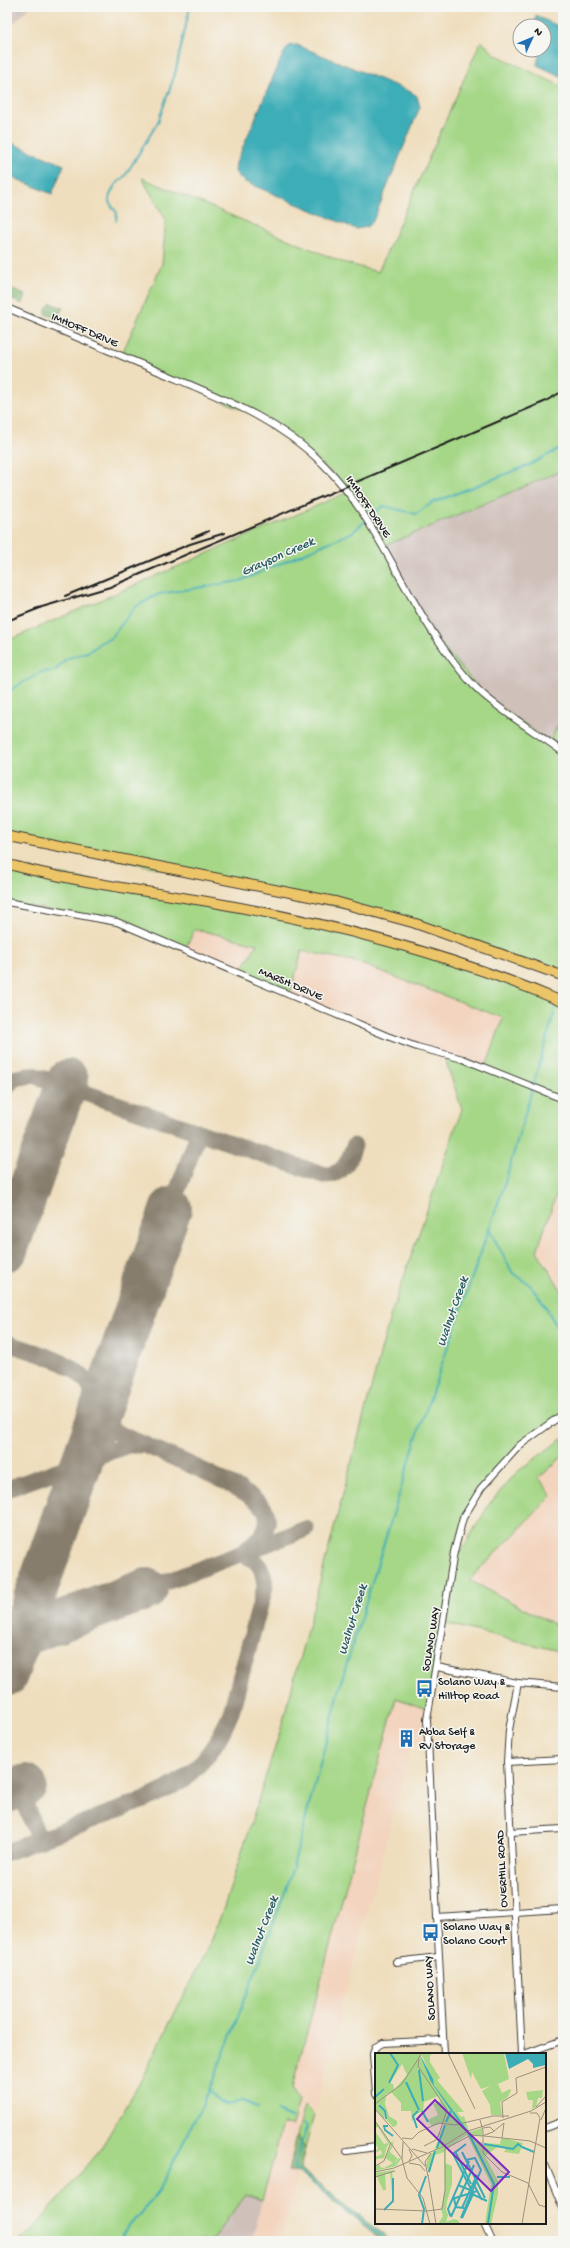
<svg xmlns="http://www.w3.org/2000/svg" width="570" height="2248" font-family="'Gochi Hand',sans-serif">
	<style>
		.built { fill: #f3d4be }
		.industrial { fill: #cfc0ba }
		.green { fill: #a5d787; stroke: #607a52 }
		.forest { fill: #84b874; stroke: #506a48 }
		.water { fill: #3cadb7; stroke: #2c646a }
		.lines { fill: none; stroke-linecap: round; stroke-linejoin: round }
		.stream { stroke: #3cadb7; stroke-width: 2 }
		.taxiway { stroke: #867d6c; stroke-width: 17 }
		.runway { stroke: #867d6c; stroke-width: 42 }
		.minor-casing { stroke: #3c3934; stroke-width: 8 }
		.highway-casing { stroke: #3c3934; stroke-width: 11 }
		.minor { stroke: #fff; stroke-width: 6 }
		.highway { stroke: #edc569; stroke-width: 9 }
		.rail { stroke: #1c1c1c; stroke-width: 2 }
		.labels { text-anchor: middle; stroke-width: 3; stroke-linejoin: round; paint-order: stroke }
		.street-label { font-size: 12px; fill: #1c1c1c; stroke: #f6f6f2 }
		.poi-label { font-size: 12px; fill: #1c1c1c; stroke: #f6f6f2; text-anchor: start }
		.water-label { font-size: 13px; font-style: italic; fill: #2a5d62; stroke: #f6f6f2 }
		.inset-river { fill: none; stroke: #3cadb7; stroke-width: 2 }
		.inset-road { fill: none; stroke: #9b907d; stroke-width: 1 }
		.view { fill: #7b2cbf; fill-opacity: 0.15; stroke: #7b2cbf; stroke-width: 2 }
		.inset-edge { fill: none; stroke: #1c1c1c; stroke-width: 2 }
	</style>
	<rect width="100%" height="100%" fill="#f6f6f2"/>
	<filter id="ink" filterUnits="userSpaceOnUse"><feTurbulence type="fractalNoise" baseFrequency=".025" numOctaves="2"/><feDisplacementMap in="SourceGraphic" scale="8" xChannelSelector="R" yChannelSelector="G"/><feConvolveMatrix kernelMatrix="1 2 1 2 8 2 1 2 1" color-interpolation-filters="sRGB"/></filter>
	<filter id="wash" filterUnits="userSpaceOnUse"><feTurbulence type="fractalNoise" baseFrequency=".012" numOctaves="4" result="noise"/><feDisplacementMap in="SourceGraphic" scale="16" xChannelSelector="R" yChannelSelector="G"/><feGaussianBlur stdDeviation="0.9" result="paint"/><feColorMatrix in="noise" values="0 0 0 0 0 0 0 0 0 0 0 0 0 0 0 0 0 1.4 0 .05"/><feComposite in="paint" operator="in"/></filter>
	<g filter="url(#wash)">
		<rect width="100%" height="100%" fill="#efdebd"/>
		<g class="built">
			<polygon points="195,929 257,944 240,973 185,949"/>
			<polygon points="302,951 353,961 503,1018 486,1068 459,1065 290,994"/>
			<polygon points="563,1175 563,1293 537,1251"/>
			<polygon points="563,1456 563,1629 468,1580 552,1496 539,1478"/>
			<polygon points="396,1698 429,1710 428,1743 415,1742 410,1752 336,2028 317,2110 305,2107 289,2171 298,2175 280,2241 251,2241 283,2124 292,2125 299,2101 292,2088"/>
		</g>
		<g class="industrial">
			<polygon points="7,7 30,7 7,30"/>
			<polygon points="563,470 563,716 549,742 484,695 437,639 382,546"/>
			<polygon points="246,2194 262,2200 251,2241 211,2241"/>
		</g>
		<g class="green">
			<polygon points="481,41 496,55 563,87 563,470 382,547 437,639 484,695 549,742 563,716 563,976 414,923 7,836 7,641 348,492 333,474 272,423 121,356 162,264 166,220 142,178 342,262 378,272"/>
			<polygon points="7,864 350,931 563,1002 563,1175 537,1251 563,1293 563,1414 520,1445 470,1504 453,1564 490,1503 517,1472 563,1438 563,1456 539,1478 552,1496 469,1580 563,1629 563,1652 443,1623 429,1710 396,1698 292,2088 299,2101 292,2125 283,2124 262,2200 246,2194 211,2241 18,2241 33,2230 101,2148 138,2086 212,1939 224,1907 280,1732 390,1317 462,1109 445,1059 463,1059 486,1067 503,1018 353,961 302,951 290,994 240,973 257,944 195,929 185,949 117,922 7,902"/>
			<polygon points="305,2106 314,2115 305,2149 297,2136"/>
		</g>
		<g class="forest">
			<polygon points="7,283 10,289 25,295 23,304 7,297"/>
			<polygon points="51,303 63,308 56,318 46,314 46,309"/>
			<polygon points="297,2136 305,2149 300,2169 391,2241 383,2241 302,2175 288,2171"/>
		</g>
		<g class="water">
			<polygon points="536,16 563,28 563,77 537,65 540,50 544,50 544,26 536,26"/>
			<polygon points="297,45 411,92 417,96 420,107 374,219 367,227 356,229 243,181 235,172 236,163 283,54 289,46"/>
			<polygon points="7,141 64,165 52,194 7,175"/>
		</g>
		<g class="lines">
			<g class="stream">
				<polyline points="116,221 117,213 109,202 110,195 115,185 125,176 158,122 175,74 190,7"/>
				<polyline points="368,518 383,506 416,514 432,503 529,465 563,447"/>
				<polyline points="7,692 41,672 55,671 66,659 90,651 101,642 111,638 135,607 159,594 240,581 353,532 365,521"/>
				<polyline points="559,997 563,982"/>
				<polyline points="489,1229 512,1272 529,1284 545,1305 563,1340"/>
				<polyline points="209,2091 220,2102 227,2104 242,2101 258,2107"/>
				<polyline points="277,2112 291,2118"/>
				<polyline points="303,2124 307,2127 293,2168 301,2173 387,2241"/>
				<polyline points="116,2241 158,2193 209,2091 258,1965 290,1878 344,1673 419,1430 505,1183 557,1003"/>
			</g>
			<g class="taxiway">
				<path d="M 7,1086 L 16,1078 L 33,1075 L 323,1175 C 343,1176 348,1163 354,1146"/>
				<polyline points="171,1208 199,1132"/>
				<path d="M 7,1343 C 39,1355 88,1362 95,1401 C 97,1411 94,1422 93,1432"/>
				<path d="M 104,1398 C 103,1413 105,1424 117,1433 C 145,1446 254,1488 265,1510 C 274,1529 254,1545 240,1554"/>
				<polyline points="7,1489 128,1445 143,1445"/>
				<polyline points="147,1589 306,1529"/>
				<polyline points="19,1787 39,1840"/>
				<path d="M 7,1852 C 39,1840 70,1828 102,1816 C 165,1793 205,1780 231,1712 L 265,1587 C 264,1570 259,1557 240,1554"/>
			</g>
			<g class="runway">
				<polyline points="7,1250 68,1080"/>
				<polyline points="7,1641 147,1589"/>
				<polyline points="7,1675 171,1208"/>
				<polyline points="7,1792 26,1785"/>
			</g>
		</g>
	</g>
	<g filter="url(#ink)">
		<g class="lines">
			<defs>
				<g id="minor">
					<path d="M 7,308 C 58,329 109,351 160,372 C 219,397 277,418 323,464 C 373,513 398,583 438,640 C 451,659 467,681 485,696 C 510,717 537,733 563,752"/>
					<polyline points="7,902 117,922 387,1036 417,1047 463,1059 563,1099"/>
					<polyline points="437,1667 518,1683 563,1687"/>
					<polyline points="518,1683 509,1730 507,1762 522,2054"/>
					<polyline points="507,1762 563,1759"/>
					<polyline points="510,1832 563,1829"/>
					<polyline points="437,1917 563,1909"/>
					<polyline points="396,1962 438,1957"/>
					<polyline points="444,2054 427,1720 454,1552 463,1518 482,1487 520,1445 563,1414"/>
					<polyline points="524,2054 563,2040"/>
					<polyline points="376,2094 373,2054 375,2047 383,2043 443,2040"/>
					<polyline points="545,2128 563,2121"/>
					<polyline points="347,2151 376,2147"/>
					<polyline points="545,2165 563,2208"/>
					<polyline points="484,2223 492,2241"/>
				</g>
				<g id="highway">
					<polyline points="7,836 337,902 414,923 563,976"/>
					<path d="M 7,864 C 77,883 150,891 221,904 C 338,925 453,955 563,1002"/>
				</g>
			</defs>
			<use href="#minor" class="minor-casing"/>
			<use href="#highway" class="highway-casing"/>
			<use href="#minor" class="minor"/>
			<use href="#highway" class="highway"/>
			<g class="rail">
				<polyline points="192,538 209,531"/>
				<polyline points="65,596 190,544 225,533"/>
				<polyline points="35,609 110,587 544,402 563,391"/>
				<polyline points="7,621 40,608"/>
			</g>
		</g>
	</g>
	<defs>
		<symbol id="bus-bare" viewBox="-9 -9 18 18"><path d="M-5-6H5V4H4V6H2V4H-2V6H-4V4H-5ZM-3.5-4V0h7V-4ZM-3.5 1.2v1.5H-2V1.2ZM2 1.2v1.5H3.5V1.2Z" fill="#1f6fb2" stroke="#f6f6f2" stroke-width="2.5" paint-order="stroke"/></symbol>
		<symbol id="building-bare" viewBox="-9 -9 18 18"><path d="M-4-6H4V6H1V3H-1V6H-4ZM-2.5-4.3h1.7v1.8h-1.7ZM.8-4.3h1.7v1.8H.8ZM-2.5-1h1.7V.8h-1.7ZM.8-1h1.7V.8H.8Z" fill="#1f6fb2" stroke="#f6f6f2" stroke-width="2.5" paint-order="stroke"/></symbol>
	</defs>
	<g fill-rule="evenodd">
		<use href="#bus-bare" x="412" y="1676" width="25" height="25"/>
		<use href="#building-bare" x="394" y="1726" width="25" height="25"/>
		<use href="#bus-bare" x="418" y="1920" width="25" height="25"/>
	</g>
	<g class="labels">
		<g class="street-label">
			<text transform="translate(85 329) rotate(23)" y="4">IMHOFF DRIVE</text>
			<text transform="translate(369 506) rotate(56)" y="4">IMHOFF DRIVE</text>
			<text transform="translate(291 983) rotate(23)" y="4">MARSH DRIVE</text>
			<text transform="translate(430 1639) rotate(-81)" y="4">SOLANO WAY</text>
			<text transform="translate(501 1869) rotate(-93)" y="4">OVERHILL ROAD</text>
			<text transform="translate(429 1988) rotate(-93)" y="4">SOLANO WAY</text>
		</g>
		<g class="poi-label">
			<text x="438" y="1685">Solano Way &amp;<tspan x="438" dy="14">Hilltop Road</tspan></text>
			<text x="419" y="1735">Abba Self &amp;<tspan x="419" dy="14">RV Storage</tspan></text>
			<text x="443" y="1930">Solano Way &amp;<tspan x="443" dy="14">Solano Court</tspan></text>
		</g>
		<g class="water-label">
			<text transform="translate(277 555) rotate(-24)" y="5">Grayson Creek</text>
			<text transform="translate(451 1311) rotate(-71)" y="5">Walnut Creek</text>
			<text transform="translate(351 1619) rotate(-73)" y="5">Walnut Creek</text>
			<text transform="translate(260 1930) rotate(-69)" y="5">Walnut Creek</text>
		</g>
	</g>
	<g transform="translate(375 2053)">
		<rect width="171" height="171" fill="#efdebd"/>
		<path d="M 0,0 L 44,0 L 57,30 L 73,54 L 59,31 L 46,0 L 60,0 L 55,2 L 55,9 L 65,25 L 62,27 L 89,59 L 82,59 L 86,64 L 89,63 L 94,78 L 59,98 L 69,70 L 57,73 L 52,67 L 63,62 L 58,51 L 66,48 L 63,43 L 49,49 L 48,58 L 39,62 L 37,69 L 36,58 L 26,58 L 26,50 L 16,39 L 11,42 L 10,51 L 14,63 L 22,68 L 22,72 L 18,74 L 10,65 L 10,57 L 5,51 L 3,52 L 9,58 L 9,66 L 0,56 ZM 27,11 L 32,22 L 19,37 L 18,31 L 15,30 ZM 87,0 L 129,0 L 134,26 L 123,31 L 127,40 L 135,36 L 136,38 L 132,45 L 125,49 L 127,62 L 116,62 L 115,52 L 107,38 L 115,33 L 106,36 L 97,19 L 96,26 ZM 168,37 L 167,45 L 163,45 L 161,54 L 157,56 L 158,47 L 153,47 L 151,39 ZM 1,69 L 15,90 L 12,93 L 9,105 L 2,106 L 0,109 L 0,104 L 7,101 L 6,97 L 0,100 L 3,95 L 0,91 L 0,78 L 9,91 L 13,90 L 3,74 L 0,75 ZM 107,75 L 107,83 L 97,82 L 100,88 L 107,89 L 107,100 L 109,90 L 125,91 L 126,86 L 129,85 L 148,90 L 144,101 L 129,99 L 131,96 L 124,93 L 110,103 L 123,128 L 123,141 L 116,171 L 110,170 L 116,131 L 92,82 L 70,97 L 70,110 L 77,113 L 77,131 L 72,148 L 71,157 L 73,162 L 71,169 L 79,166 L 84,168 L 84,171 L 63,171 L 68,163 L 66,156 L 70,137 L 69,99 L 60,102 L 54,120 L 51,112 L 54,102 L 91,80 ZM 19,86 L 18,92 L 15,99 L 22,105 L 20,113 L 23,105 L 26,106 L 21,113 L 0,118 L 0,113 L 5,111 L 5,114 L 9,115 L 18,110 L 10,105 ZM 19,117 L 17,119 L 18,127 L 17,139 L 15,120 L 10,121 L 11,137 L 0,138 L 8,137 L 0,120 Z" fill="#a5d787" fill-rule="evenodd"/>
		<path d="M 44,0 L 58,26 L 59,32 L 79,59 L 76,58 L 56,29 ZM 130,0 L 171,0 L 171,12 L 158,15 L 158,11 L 153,6 L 134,16 Z" fill="#3cadb7"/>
		<path class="inset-river" d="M 44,17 L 48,48M 31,29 L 44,57M 14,30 L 23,12 L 15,0M 0,44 L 9,36M 4,52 L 10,58 L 11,66M 47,58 L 53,69M 78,59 L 91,77M 71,69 L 76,58M 13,73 L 9,73 L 10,77 L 18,83M 42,75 L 38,63 L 43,58M 93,79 L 119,131 L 113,170M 91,91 L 78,101 L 99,142 L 112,148M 109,91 L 138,96 L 143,91 L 147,94M 147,94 L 159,99M 62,95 L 70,72M 80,98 L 96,131M 87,99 L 110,145M 54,119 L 60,98M 122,124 L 135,124M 98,130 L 107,147M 83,132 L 95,137M 77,146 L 102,138M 79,146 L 81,154 L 89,155M 87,155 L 102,122M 9,157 L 18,148 L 18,125M 77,161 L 75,162 L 73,156 L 94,108M 76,164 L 99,112M 86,165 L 106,117 L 100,105 L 91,107M 87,165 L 98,141M 47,171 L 49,156 L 44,142 L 51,123"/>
		<path class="inset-road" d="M 73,0 L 100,56M 44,6 L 43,13 L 72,57 L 63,84M 127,49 L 142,40 L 141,25 L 171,14M 127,49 L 128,65M 0,51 L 27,31 L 47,0M 161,54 L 171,43M 0,56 L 50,113M 105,67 L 108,78 L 108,100 L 127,119 L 153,130 L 158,140M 166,67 L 171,55M 0,68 L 27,106 L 32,125 L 48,145 L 55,171M 108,75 L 115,74 L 119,78M 109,83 L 155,88 L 171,95M 27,85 L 37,86 L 44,79 L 64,70 L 80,72 L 118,63 L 134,63M 127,85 L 129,70M 49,93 L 61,87 L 65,79M 37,96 L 52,100M 27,106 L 28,89M 34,108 L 37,103 L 34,96M 34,110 L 45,112 L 50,118M 0,113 L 9,108 L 16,89M 0,119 L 19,115 L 67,94 L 93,78 L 156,58 L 171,49M 53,122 L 61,171M 53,123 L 50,109 L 56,100M 0,124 L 20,118M 158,140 L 164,152 L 171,154M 0,156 L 52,158 L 67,156 L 70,137 L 70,96 L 96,82 L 107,83 L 118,79 L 129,70M 98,171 L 113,171M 147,171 L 165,65 L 162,60 L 155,60"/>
		<path class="view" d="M 60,47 L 134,119 L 116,138 L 42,66 Z"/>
		<rect width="171" height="171" class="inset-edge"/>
	</g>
	<rect width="570" height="2248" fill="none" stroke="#f6f6f2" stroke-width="24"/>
	<g transform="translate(532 38) rotate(46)"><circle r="19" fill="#f6f6f2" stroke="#9f9f9c"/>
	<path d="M0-3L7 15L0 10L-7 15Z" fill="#1f6fb2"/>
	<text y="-6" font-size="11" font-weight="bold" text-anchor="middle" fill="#1c1c1c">N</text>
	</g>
</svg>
